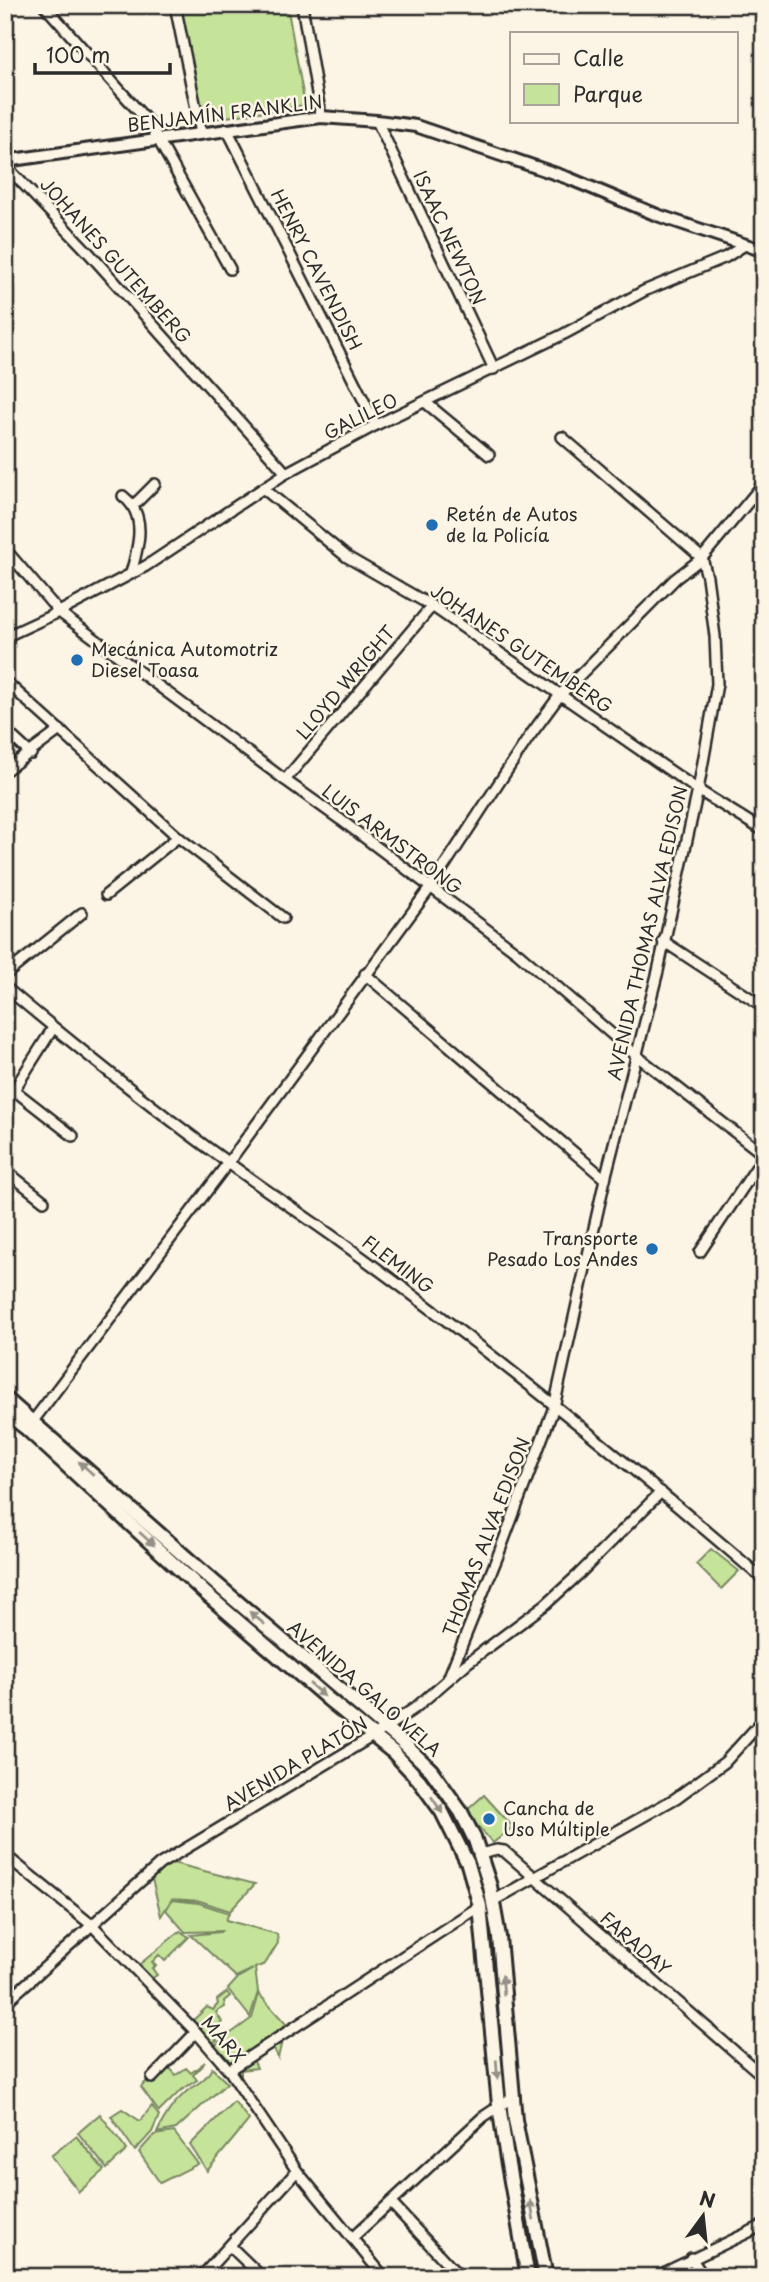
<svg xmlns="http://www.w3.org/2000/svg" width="769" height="2282" font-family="'Playpen Sans',sans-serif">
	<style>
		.green { fill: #c6e39a; stroke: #788762; stroke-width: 2 }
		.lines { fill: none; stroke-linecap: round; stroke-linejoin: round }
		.minor-casing { stroke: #2b2b2b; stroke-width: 14 }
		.tertiary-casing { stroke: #2b2b2b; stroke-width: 16 }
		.secondary-casing { stroke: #2b2b2b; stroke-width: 18 }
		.minor { stroke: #fcf5e5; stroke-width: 9 }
		.tertiary { stroke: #fcf5e5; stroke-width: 10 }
		.secondary { stroke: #fcf5e5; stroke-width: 12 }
		.oneway { fill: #949088 }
		.poi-dot { fill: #1f6fb2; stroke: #fcf5e5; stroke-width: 2.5 }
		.labels { text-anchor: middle; stroke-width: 5; stroke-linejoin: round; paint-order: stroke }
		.street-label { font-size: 18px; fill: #2b2b2b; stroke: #fcf5e5 }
		.poi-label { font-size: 18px; fill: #2b2b2b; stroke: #fcf5e5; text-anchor: start }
	</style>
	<rect width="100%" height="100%" fill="#fcf5e5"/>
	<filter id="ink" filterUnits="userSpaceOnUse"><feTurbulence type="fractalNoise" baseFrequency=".0143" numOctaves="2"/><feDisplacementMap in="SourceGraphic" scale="14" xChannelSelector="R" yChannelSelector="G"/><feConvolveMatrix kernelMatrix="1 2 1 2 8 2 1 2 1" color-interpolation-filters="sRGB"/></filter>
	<g filter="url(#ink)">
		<g class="green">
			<polygon points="172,5 287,5 305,105 193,122"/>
			<polygon points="711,1549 739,1571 721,1589 696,1564"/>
			<polygon points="484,1795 513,1827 493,1843 465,1812"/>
			<polygon points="169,1862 255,1884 230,1911 200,1901 172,1899 161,1916 151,1875"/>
			<polygon points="172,1900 199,1903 229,1913 226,1920 277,1934 278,1943 265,1964 255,1968 258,1992 250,2017 228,1989 238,1978 253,1969 236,1977 191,1935 220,1932 221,1931 185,1932 166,1910"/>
			<polygon points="180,1931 189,1937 165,1961 159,1955 152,1962 156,1966 152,1968 157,1975 148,1981 135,1968"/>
			<polygon points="227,1992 230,1996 224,2001 225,2007 216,2012 222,2022 210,2032 217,2040 207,2047 188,2025 207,2007 213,2010 218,2004 217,2000"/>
			<polygon points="259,1994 286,2024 278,2058 271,2043 251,2055 257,2068 241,2070 241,2086 212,2047 252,2018"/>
			<polygon points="171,2056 168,2066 176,2075 186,2068 191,2073 205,2062 193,2075 197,2080 180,2091 159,2112 141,2087"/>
			<path d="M 212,2068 L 227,2083 L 176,2129 L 157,2133 C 164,2116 173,2103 187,2091 C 198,2083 206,2080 212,2068 Z"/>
			<polygon points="234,2101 249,2120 207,2171 190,2145"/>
			<polygon points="152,2106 159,2116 152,2132 135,2151 111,2116 122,2109 140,2121"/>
			<polygon points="100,2114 127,2150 107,2169 78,2133"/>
			<polygon points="174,2132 198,2164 160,2183 139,2152 154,2135"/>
			<polygon points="76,2136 104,2170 79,2192 51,2156"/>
		</g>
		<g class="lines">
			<defs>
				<g id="minor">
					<polyline points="44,5 149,123 230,269"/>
					<polyline points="175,5 201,133"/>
					<polyline points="302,5 321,117"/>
					<polyline points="377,121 494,369"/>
					<polyline points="227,129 376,425"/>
					<polyline points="5,165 88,252 286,473"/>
					<polyline points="425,402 489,455"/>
					<polyline points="264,489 347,557 432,606 698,790 764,831"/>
					<path d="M 123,496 C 148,515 138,548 131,573"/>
					<polyline points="134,505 155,484"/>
					<polyline points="5,549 59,612 285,780 341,820 518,953 637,1056 764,1155"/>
					<polyline points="5,637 59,612 146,566 286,473 312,459 376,425 564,334 644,291 726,257 743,246"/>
					<polyline points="5,681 178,837 283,918"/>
					<polyline points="5,730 31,754"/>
					<polyline points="5,771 60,730"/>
					<polyline points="285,780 432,606"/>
					<polyline points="106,895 178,837"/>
					<polyline points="663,941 764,1007"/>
					<polyline points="365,974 605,1179"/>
					<polyline points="5,975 82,913"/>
					<path d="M 5,987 C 78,1048 153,1109 230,1164 C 265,1190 302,1214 338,1240 C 485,1346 626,1461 764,1580"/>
					<polyline points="14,1090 73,1136"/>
					<polyline points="5,1104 53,1028"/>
					<polyline points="5,1170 44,1201"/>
					<polyline points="700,1252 764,1156"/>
					<polyline points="30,1425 228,1163 430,888 529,737 560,695 675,579 702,558 562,437"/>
					<polyline points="448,1679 499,1553 554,1407 605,1179 658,971 698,790 717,684 715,636 707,577 702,558 764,483"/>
					<polyline points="480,1854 497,1850 504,1851 764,2077"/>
					<polyline points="5,1855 93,1926 196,2032 229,2070 297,2171 384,2277"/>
					<polyline points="493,1901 676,1798 725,1762 764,1719"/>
					<polyline points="5,2003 160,1864 373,1736 415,1708 466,1664 546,1604 578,1575 661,1492"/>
					<polyline points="229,2070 480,1906"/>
					<polyline points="152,2078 196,2032"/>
					<polyline points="391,2203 460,2277"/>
					<polyline points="352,2238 483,2117 513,2097"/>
					<polyline points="230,2246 262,2277"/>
					<polyline points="691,2258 704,2277"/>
					<polyline points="201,2277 297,2171"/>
					<polyline points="655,2277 764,2225"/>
				</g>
				<polyline id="tertiary" points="5,161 321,117 377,121 416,126 568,178 657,215 764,251"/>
				<g id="secondary">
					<polyline points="5,1398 214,1582 402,1742 431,1770 461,1812 475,1840 490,1886 499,1937 515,2120 546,2277"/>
					<polyline points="5,1412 27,1429 204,1592 328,1699 393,1752 419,1780 442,1812 468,1864 480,1906 499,2105 507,2159 528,2277"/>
				</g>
			</defs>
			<use href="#minor" class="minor-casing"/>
			<use href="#tertiary" class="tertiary-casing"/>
			<use href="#secondary" class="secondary-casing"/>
			<use href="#minor" class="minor"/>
			<use href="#tertiary" class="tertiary"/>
			<use href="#secondary" class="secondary"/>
		</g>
		<defs><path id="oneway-solid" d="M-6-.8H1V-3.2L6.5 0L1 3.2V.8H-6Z" transform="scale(1.75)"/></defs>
		<g class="oneway">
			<use href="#oneway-solid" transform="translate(86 1468) rotate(-138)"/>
			<use href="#oneway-solid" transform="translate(147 1539) rotate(42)"/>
			<use href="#oneway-solid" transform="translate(257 1618) rotate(-140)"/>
			<use href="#oneway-solid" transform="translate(317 1690) rotate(41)"/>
			<use href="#oneway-solid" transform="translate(437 1805) rotate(56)"/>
			<use href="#oneway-solid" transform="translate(503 1985) rotate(-95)"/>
			<use href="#oneway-solid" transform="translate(497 2070) rotate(86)"/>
			<use href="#oneway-solid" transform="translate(532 2210) rotate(-100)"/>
		</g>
	</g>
	<g class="poi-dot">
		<circle cx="432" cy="525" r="7"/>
		<circle cx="77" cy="660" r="7"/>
		<circle cx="652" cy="1249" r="7"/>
		<circle cx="489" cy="1819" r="7"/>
	</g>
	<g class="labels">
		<g class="street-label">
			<text transform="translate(225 114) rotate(-7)" y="6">BENJAMÍN FRANKLIN</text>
			<text transform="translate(449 238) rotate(65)" y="6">ISAAC NEWTON</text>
			<text transform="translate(115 261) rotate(48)" y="6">JOHANES GUTEMBERG</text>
			<text transform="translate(316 270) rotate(63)" y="6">HENRY CAVENDISH</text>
			<text transform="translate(361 417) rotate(-27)" y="6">GALILEO</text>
			<text transform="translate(521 649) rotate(34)" y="6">JOHANES GUTEMBERG</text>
			<text transform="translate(346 683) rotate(-50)" y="6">LLOYD WRIGHT</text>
			<text transform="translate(392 840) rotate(37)" y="6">LUIS ARMSTRONG</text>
			<text transform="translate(648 933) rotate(-77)" y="6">AVENIDA THOMAS ALVA EDISON</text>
			<text transform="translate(398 1265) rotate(37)" y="6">FLEMING</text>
			<text transform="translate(487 1537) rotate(-69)" y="6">THOMAS ALVA EDISON</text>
			<text transform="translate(364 1689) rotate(41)" y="6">AVENIDA GALO VELA</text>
			<text transform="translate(296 1764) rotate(-31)" y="6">AVENIDA PLATÓN</text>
			<text transform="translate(635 1944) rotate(41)" y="6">FARADAY</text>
			<text transform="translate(223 2040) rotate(49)" y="6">MARX</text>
		</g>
		<g class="poi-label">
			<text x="446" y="521">Retén de Autos<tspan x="446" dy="21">de la Policía</tspan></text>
			<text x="91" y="656">Mecánica Automotriz<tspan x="91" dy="21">Diesel Toasa</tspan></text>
			<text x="638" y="1245" text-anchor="end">Transporte<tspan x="638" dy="21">Pesado Los Andes</tspan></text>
			<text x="503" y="1815">Cancha de<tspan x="503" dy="21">Uso Múltiple</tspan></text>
		</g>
	</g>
	<rect width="769" height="2282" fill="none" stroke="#fcf5e5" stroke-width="28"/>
	<rect x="14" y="14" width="741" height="2254" fill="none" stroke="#2b2b2b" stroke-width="2.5" filter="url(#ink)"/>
	<rect x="510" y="32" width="228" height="91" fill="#fcf5e5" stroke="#a8a49b" stroke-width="2"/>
	<rect x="524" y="54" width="35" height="10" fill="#fcf5e5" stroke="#a8a49b" stroke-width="2"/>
	<text x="573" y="66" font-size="21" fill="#2b2b2b">Calle</text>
	<rect x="524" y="84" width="35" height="21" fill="#c6e39a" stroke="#a8a49b" stroke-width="2"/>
	<text x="573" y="102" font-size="21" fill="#2b2b2b">Parque</text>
	<g transform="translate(703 2216) rotate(15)" stroke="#fcf5e5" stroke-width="5" paint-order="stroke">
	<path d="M0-5L12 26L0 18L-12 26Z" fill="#2b2b2b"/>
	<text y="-10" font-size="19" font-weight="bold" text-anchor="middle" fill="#2b2b2b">N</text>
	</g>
	<path d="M35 63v10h135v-10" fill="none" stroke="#2b2b2b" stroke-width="3.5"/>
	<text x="46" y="63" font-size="21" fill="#2b2b2b" stroke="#fcf5e5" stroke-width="5" paint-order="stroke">100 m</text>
</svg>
